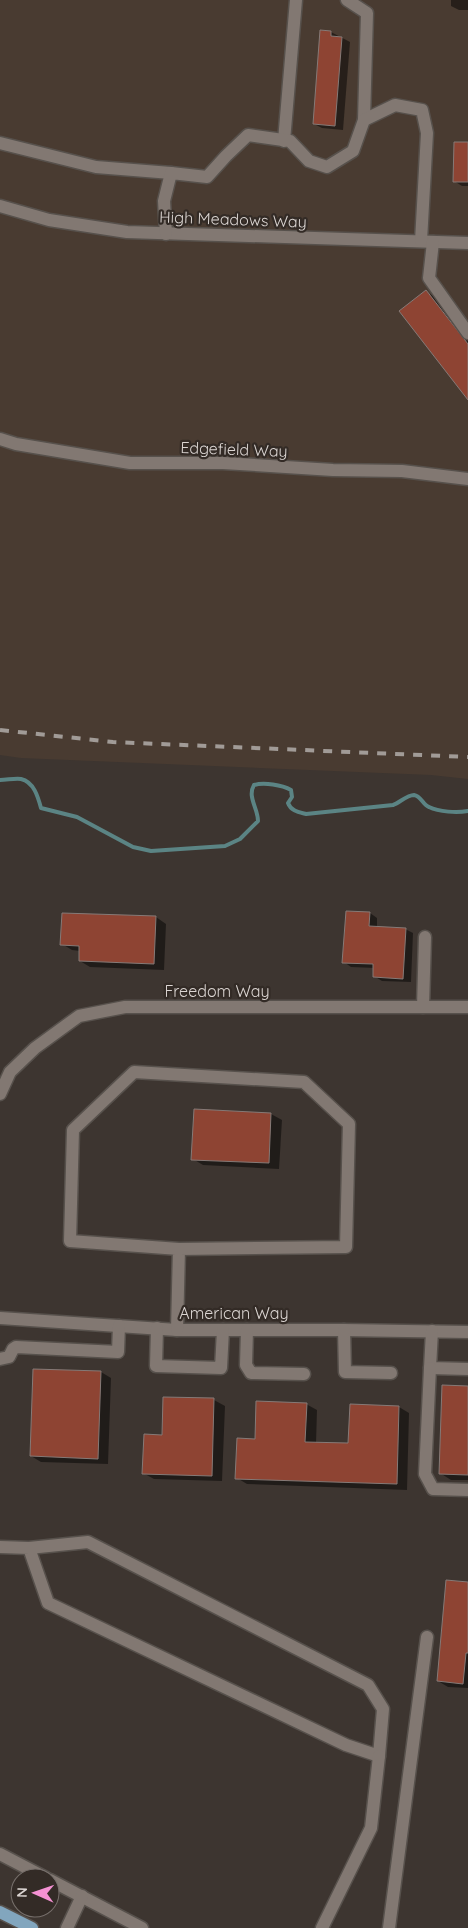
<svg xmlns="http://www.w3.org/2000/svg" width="468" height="1928" font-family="Quicksand,sans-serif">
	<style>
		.built { fill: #493b31 }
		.shadow { fill: #0007 }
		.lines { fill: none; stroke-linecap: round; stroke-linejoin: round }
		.stream { stroke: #5b8484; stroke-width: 4 }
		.building { fill: #8e4433; stroke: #857a77 }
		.minor-casing { stroke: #57514c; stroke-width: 15 }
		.major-casing { stroke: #57514c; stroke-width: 15 }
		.minor { stroke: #827872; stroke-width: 12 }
		.major { stroke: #82a6be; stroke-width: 12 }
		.rail { stroke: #a19b97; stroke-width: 4; stroke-dasharray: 9 9; stroke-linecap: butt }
		.labels { text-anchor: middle; stroke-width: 4.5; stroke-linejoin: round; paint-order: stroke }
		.street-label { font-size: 16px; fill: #dbd5d2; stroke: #332b26 }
	</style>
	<rect width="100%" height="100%" fill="#3d3530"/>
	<polygon class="built" points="0,0 468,0 468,779 431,775 21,758 0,755"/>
	<g class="shadow">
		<polygon points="451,0 468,0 468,10 459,10 451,6"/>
		<polygon points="331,32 350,42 343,130 322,128 314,124"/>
		<polygon points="468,144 468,186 462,186 454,181"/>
		<polygon points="426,292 437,298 468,338 468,398"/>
		<polygon points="347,912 370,913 377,918 377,928 405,929 413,933 411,982 382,981 374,976 375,968 351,967 344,962"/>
		<polygon points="156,917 166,924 164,970 90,967 80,961 80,951 72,950 62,944"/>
		<polygon points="195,1110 271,1114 282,1120 279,1169 203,1165 193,1159"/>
		<polygon points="101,1372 111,1378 108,1464 41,1462 31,1456"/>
		<polygon points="468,1388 468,1480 451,1480 440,1473"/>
		<polygon points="164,1398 214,1400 225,1406 222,1481 154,1479 143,1473 163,1436"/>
		<polygon points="306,1404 317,1410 316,1444 349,1445 399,1407 409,1413 407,1490 247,1484 237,1478 256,1440"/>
		<polygon points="468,1583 468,1688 448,1687 438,1681"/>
	</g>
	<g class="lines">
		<path class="stream" d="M 0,780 C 7,780 15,778 21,779 C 34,782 38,797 41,808 L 77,817 L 133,847 L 151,851 L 225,846 L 240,839 L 258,821 C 258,808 247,797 254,785 C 264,782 282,785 291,790 L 292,797 L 288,803 C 291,811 298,812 306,814 L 393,805 C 399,803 407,795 414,795 C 421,796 423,805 429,807 C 439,812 457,813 468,811"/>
	</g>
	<g class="building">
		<polygon points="320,30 331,31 331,36 342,37 335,126 313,124"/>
		<polygon points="454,142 468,142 468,182 453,182"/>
		<polygon points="426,290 468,344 468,400 399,311"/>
		<polygon points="346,911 370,912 369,926 406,928 403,979 373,977 373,964 342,963"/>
		<polygon points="62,913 156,916 154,964 79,961 79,946 60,945"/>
		<polygon points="194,1109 271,1113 269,1163 191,1160"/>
		<polygon points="33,1369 101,1371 98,1459 30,1456"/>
		<polygon points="442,1385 468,1386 468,1475 439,1474"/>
		<polygon points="163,1397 214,1398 212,1476 142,1474 144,1434 162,1435"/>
		<polygon points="256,1401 307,1403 305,1442 348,1443 350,1404 399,1406 397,1484 235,1479 237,1438 255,1439"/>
		<polygon points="446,1580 468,1582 468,1653 466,1653 463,1684 437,1681"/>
	</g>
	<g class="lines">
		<defs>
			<g id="minor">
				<polyline points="347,0 367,13 364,120"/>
				<polyline points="284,141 296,0"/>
				<polyline points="0,143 96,167 171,173"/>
				<polyline points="0,206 49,220 127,232 468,243"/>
				<polyline points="166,234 164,201 171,173 207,177 226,156 248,135 290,141 309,161 327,167 353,151 364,120 395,105 422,110 427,133 421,241"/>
				<polyline points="433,242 429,278 468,333"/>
				<polyline points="0,439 16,444 130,463 223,463 333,470 402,471 468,479"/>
				<polyline points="423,1007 425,937"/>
				<polyline points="0,1094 10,1072 35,1048 79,1016 125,1007 468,1007"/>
				<polyline points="0,1318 177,1330 344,1330 468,1332"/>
				<polyline points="157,1328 156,1366 221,1368 223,1330"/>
				<polyline points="177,1330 179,1249 70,1241 73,1130 134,1072 304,1082 349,1124 346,1247 179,1249"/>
				<polyline points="247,1330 246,1365 251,1373 304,1374"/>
				<polyline points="344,1330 345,1372 391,1373"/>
				<polyline points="432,1331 430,1368 468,1369"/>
				<polyline points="0,1359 9,1357 13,1349 16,1347 118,1352 119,1326"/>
				<polyline points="430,1368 425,1474 433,1489 468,1490"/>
				<polyline points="0,1547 29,1548 88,1542 368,1685 383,1709 379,1756 346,1745 48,1603 29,1548"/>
				<polyline points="0,1854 46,1878"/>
				<polyline points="50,1880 142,1928"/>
				<polyline points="67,1928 82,1896"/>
				<polyline points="322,1928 371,1828 379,1756"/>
				<polyline points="389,1928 427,1637"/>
			</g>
			<polyline id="major" points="0,1912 32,1928"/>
		</defs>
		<use href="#minor" class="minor-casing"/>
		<use href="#major" class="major-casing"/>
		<use href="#minor" class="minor"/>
		<use href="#major" class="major"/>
		<polyline class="rail" points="0,730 113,742 468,757"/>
	</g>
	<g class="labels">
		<g class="street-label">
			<text transform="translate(233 219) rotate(2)" y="6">High Meadows Way</text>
			<text transform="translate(234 449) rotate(2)" y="6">Edgefield Way</text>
			<text x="217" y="997">Freedom Way</text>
			<text x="234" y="1319">American Way</text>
		</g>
	</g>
	<g transform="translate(35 1893) rotate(272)"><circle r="24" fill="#332b26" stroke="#766f6b"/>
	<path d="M0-4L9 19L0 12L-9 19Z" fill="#f491d3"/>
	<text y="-8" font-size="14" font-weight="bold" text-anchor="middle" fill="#dbd5d2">N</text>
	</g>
</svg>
